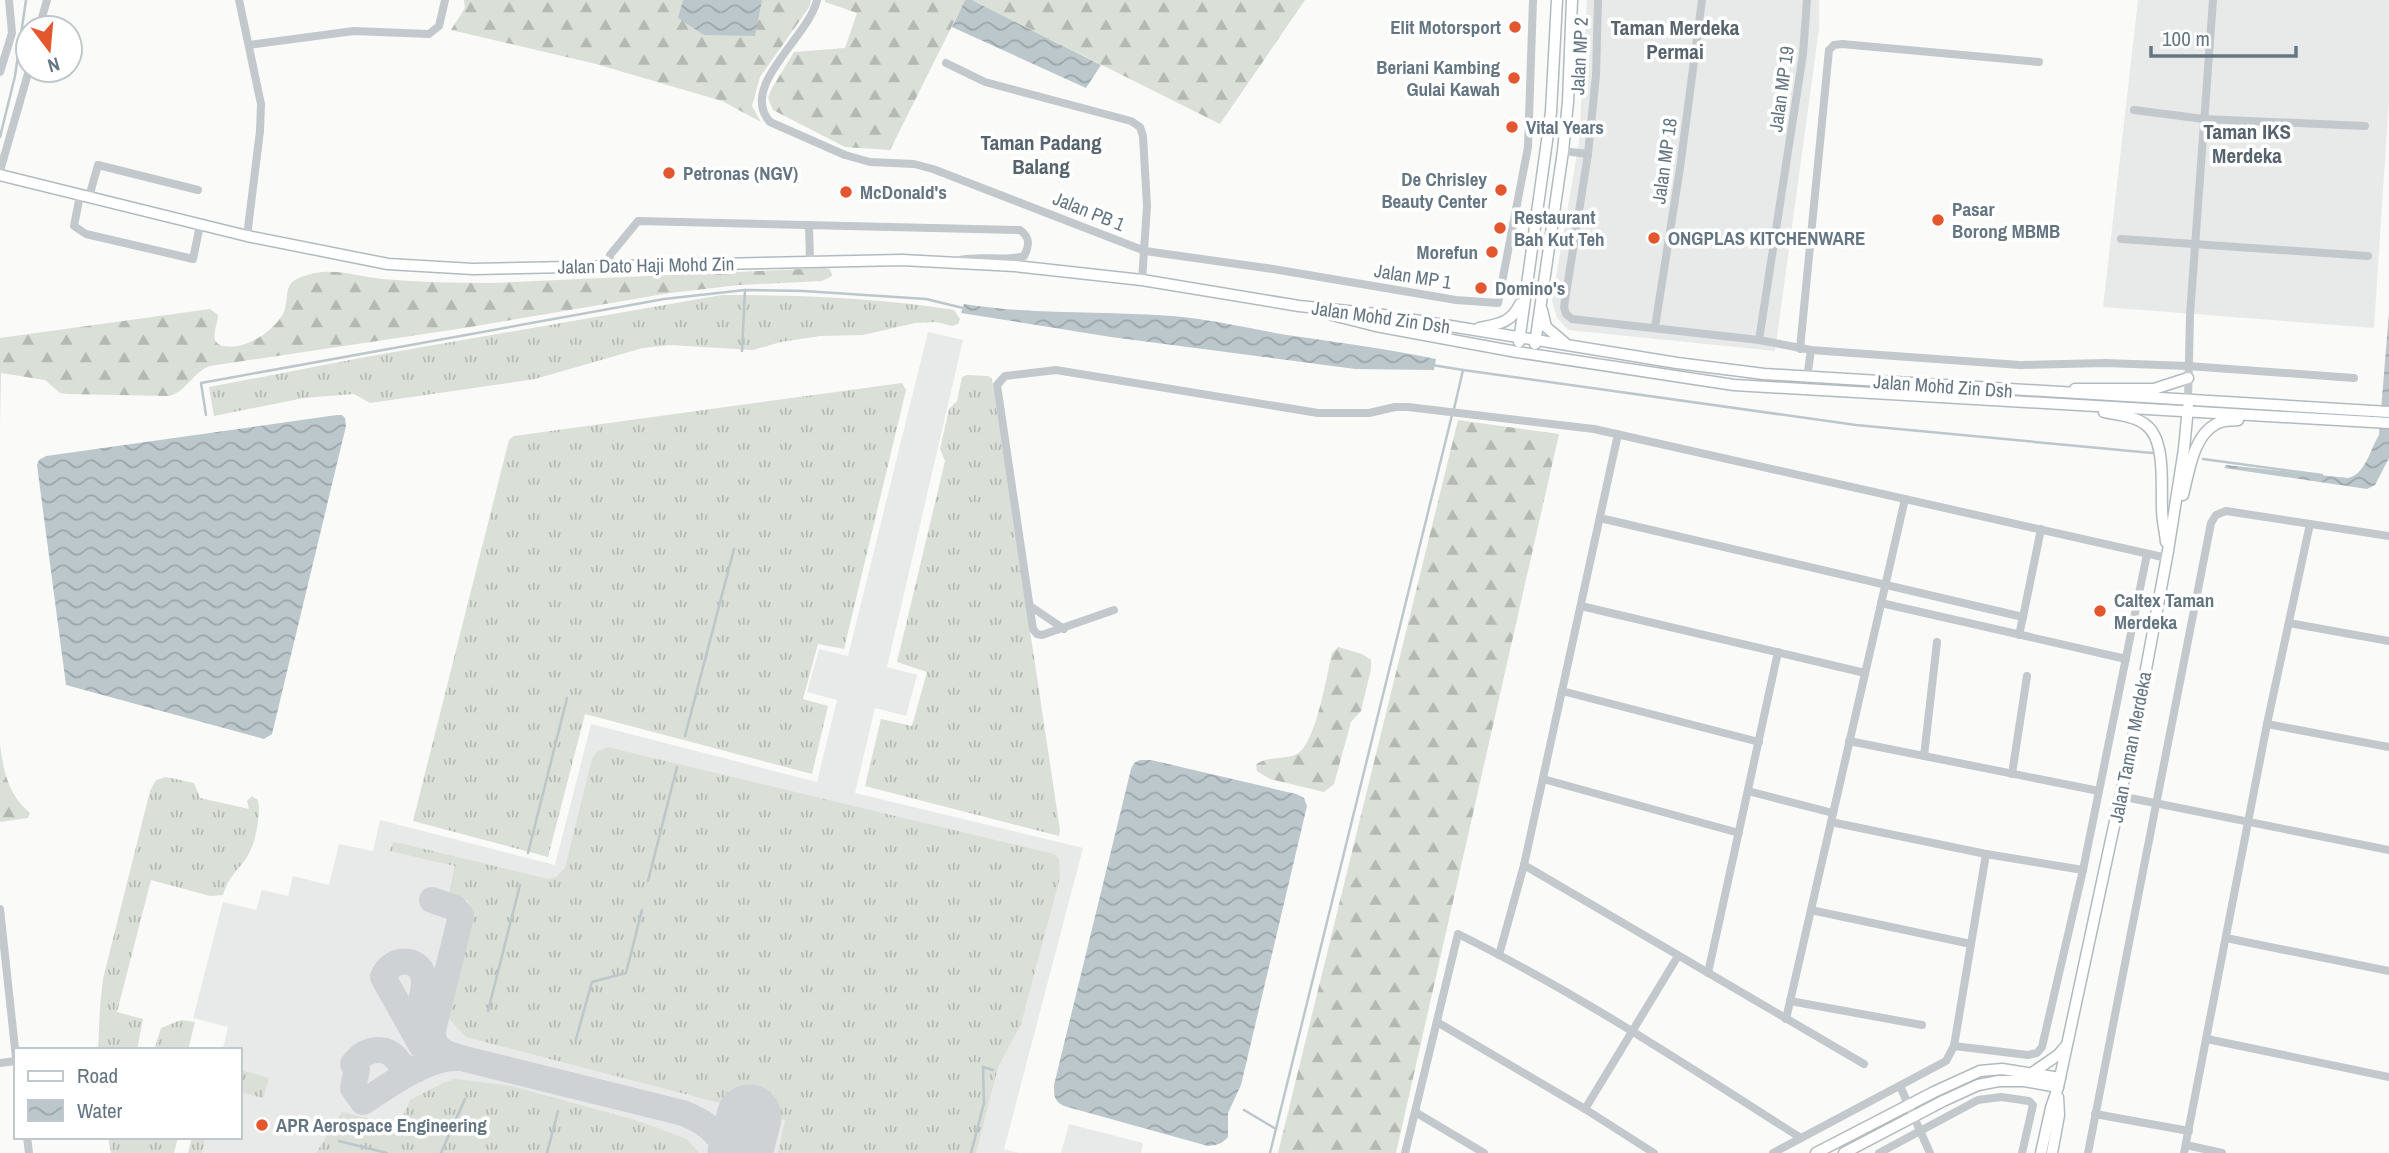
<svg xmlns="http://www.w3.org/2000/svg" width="2389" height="1153" font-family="'Archivo Narrow',sans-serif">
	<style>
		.built { fill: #e8e9e9 }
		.grass { fill: url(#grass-tufts) }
		.forest { fill: url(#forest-firs) }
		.water { fill: url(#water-waves) }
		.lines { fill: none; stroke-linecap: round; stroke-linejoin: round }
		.stream { stroke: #bbc7cb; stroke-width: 2.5 }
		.taxiway { stroke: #ced2d4; stroke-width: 26 }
		.runway { stroke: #ced2d4; stroke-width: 65 }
		.secondary-casing { stroke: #b3babf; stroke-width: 13 }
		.street { stroke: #c3c8cc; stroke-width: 8 }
		.secondary { stroke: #fff; stroke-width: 10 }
		.poi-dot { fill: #e4572e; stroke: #fff; stroke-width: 2.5 }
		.labels { text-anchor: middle; stroke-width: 7; stroke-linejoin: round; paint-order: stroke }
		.poi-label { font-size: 19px; font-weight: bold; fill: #657683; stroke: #fff; text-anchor: start }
		.street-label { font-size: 19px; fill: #657683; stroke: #fff }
		.neighbourhood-label { font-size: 21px; font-weight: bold; fill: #57646e; stroke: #fff }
	</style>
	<defs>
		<pattern id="grass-tufts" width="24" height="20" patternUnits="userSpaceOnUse" patternTransform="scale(1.75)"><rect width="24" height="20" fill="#dadfd7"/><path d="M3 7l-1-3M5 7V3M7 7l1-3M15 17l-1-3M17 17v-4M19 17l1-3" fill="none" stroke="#b4b9b4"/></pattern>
		<pattern id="forest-firs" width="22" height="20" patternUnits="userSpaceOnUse" patternTransform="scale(1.75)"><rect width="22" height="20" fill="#dadfd7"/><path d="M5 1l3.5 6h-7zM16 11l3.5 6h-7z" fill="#b4b9b4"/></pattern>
		<pattern id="water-waves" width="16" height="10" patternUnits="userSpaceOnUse" patternTransform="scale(1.75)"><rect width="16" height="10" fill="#bbc7cb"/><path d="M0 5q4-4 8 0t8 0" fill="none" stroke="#9ca6aa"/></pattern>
	</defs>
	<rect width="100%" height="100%" fill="#fafaf8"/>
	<g class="built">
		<polygon points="1587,0 1819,0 1819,29 1775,351 1568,330 1557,318 1552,301 1579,142"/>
		<polygon points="2138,0 2389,0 2389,99 2374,328 2103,307"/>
		<polygon points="928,332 963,340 887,667 917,675 906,716 875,708 855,793 1083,848 1004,1149 1019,1153 202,1153 206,1137 240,1137 240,1050 223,1048 228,1027 193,1018 223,902 256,910 262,890 288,896 293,876 329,885 339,844 373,851 380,820 555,865 591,724 817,782 837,700 807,692 819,649 848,656"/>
		<polygon points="1069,1124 1143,1143 1141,1153 1061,1153"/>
	</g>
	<g class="grass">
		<path d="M 722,295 C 799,295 878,298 954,310 L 960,319 L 958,324 L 952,326 L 937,322 L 915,323 L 863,335 L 820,336 L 781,342 L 753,350 L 670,345 L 643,348 L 535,379 L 370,403 L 354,394 L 304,398 L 214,416 L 209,387 L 371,356 Z"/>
		<polygon points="967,375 988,376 992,379 1060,830 1059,836 865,786 881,719 912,726 927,672 897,662 945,461 940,449 949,409 957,401 962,377"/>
		<polygon points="902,383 906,390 844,649 818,644 803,699 828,706 812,774 585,714 548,857 413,821 509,440 514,436"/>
		<path d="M 607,747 L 1054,854 L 1059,858 L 1060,877 L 1021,1024 L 998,1067 L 976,1153 L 778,1153 L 785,1120 L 466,1037 L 451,1021 L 447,1013 C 454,984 476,928 468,901 L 449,893 L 455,866 L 390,851 L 392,844 L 395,842 L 548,879 L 556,877 L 565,868 L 592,759 L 597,752 Z"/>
		<path d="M 166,777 L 194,783 L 200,798 L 249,809 L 247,801 L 252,796 L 258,800 C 261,813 256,840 250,851 C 242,869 230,872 223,895 L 210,896 L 151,880 L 117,1012 L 143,1019 L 137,1050 L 98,1050 L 100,1007 L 103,979 L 150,791 L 156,780 Z"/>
		<polygon points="181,1020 195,1022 188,1050 154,1050 161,1028"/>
		<polygon points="240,1070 269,1078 263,1098 240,1092"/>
		<polygon points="456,1079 511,1086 635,1120 687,1139 699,1153 316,1153 342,1112 399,1126 410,1100 445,1082"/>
		<polygon points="108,1137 178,1137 174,1153 111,1153"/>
		<polygon points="192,1137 206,1137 202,1153 188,1153"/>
	</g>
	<g class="forest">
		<polygon points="464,0 811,0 810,6 760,77 752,106 761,122 722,101 596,64 451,30 465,8"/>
		<polygon points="825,0 965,0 890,150 845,147 773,110 768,98 772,88 794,52 845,48 857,13 825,2"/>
		<polygon points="972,0 1305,0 1220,124"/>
		<path d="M 824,268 L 830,269 L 832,276 L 822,281 L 739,285 L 670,293 L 464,328 L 210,366 C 193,372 186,392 169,396 L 68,394 L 60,393 L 45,380 L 1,373 L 0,423 L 0,338 L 210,309 L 218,315 C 218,325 207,343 224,346 C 245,350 273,332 283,314 C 290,301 282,284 299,278 C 331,265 351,276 383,279 C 419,282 455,283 491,283 Z"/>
		<polygon points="1458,420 1559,434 1396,1153 1278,1153"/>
		<path d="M 1338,647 L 1362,654 L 1371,660 L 1371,669 L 1361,711 L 1351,722 L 1334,784 L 1324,792 L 1270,779 L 1257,771 L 1256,765 C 1264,756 1285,760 1297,754 C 1316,744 1327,674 1332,653 Z"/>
		<path d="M 0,745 C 4,773 8,794 30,813 L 28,818 L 0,822 Z"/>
	</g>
	<g class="water">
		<polygon points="683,0 762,0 755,36 704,35 678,18"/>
		<polygon points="965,0 972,0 1101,65 1086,88 952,27"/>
		<path d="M 964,304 C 1033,315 1103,311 1172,316 C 1213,319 1254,330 1294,336 C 1342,343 1389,349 1436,359 L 1434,370 L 1355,369 L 1111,337 L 961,313 Z"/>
		<path d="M 2389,312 L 2389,458 L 2375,485 L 2367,489 L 2224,468 L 2226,465 L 2348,478 C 2366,474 2370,449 2379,435 Z"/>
		<polygon points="337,415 342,415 345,418 346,426 272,734 264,739 66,685 37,465 39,460 46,456"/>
		<path d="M 1140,760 L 1151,760 L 1296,794 L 1304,798 L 1307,806 L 1241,1085 L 1228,1113 L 1228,1137 C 1222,1144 1217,1145 1208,1146 L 1064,1106 C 1054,1101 1054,1096 1054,1085 L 1131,769 L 1134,763 Z"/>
	</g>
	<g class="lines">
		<g class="stream">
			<polyline points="0,137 15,76 26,0"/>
			<polyline points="742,351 745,290"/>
			<polyline points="1432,365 1463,370"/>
			<polyline points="1454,409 1463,370 1856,425 2152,453"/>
			<polyline points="206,415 201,383 664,299 745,290 804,291 926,299 963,308"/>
			<polyline points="2203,459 2322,475"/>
			<polyline points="685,736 734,549"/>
			<polyline points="528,853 567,698"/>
			<polyline points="648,881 677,767"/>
			<polyline points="488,1011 520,885"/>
			<polyline points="576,1039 592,982 626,973 642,910"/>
			<polyline points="1244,1110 1276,1129"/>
			<polyline points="339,1141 387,1153"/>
			<polyline points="441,1153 465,1099"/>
			<polyline points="547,1153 558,1111"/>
			<polyline points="971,1153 984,1103 983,1067 993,1070"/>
			<polyline points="1270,1153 1452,415"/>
		</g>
		<g class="taxiway">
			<polyline points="432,900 455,908 461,916 432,1034 437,1047 449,1055"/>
			<path d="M 415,1022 C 418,1010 424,996 424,983 C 425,957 392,954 383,977 L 421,1045 L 461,1058 L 683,1113 C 703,1121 719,1131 727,1153"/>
			<path d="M 416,1070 L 401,1066 C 391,1044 366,1046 353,1064 L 357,1069 L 353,1088 L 363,1102 C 389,1086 426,1057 457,1058"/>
		</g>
		<polyline class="runway" points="740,1153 749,1117"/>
		<defs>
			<g id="secondary">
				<polyline points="0,175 247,236 388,264 473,269 902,260 1015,266 1142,280 1299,306 1377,314 1677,363 1764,374 2389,412"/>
				<polyline points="1542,310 1546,327 1565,343"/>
				<polyline points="1332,315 1376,326 1517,352 1734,385 2389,423"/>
				<path d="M 1479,328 C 1499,324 1511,323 1520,304"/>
				<polyline points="1519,342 1551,112 1557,0"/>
				<polyline points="1535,344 1563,151 1568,102 1572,0"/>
				<polyline points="2075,389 2154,389 2188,378"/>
				<path d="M 2104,412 C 2117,415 2135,416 2146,425 C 2166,440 2161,486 2162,509 C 2162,520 2165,531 2166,542"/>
				<path d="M 2183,495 C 2189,472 2193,436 2216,424 C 2222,420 2231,421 2238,420"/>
				<polyline points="2032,1073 2058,1055 2065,1047"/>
				<polyline points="1816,1153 1934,1092 1980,1071 2002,1069 2060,1078"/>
				<polyline points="1844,1153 1943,1101 1978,1085 1999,1081 2024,1081 2058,1087"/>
				<polyline points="2041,1153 2051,1108 2058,1087 2135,728 2168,551 2184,449 2188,407"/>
				<polyline points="2052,1153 2059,1115 2058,1097"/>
			</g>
		</defs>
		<use href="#secondary" class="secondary-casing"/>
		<g class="street">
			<polyline points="239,0 261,104 260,131 247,236"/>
			<path d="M 817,0 C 809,37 738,86 770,122 L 845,155 L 870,162 L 914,164 L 933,169 L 1145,251 L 1273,269 L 1456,300 L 1498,303 L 1528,147 L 1533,0"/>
			<polyline points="1598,0 1596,75 1588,154 1564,307 1566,314 1572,319 1759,340 1811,350 2020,365 2105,363 2188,366 2354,378"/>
			<polyline points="39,28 47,0"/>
			<polyline points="249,45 354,31 429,34 439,26 445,0"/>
			<polyline points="946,63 985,82 1131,121 1140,127 1143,136 1147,206 1142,280"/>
			<polyline points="0,72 12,33 9,0"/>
			<polyline points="2134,110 2204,119 2365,126"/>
			<polyline points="1563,151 1588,154"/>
			<polyline points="0,171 29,70"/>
			<polyline points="80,195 74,226 86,234 193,259 200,225"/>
			<polyline points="89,197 98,165 198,190"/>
			<polyline points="809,225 810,261"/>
			<polyline points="2121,239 2368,256"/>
			<path d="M 609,266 L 610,255 L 638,221 L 1020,230 C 1030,237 1030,245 1024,256 C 1004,262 981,255 960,260"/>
			<polyline points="1655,327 1680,168 1702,0"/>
			<polyline points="1759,340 1803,54 1807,0"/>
			<polyline points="1800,349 1829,50 1834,45 1842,44 2039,62"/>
			<polyline points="1807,378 1811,350"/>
			<polyline points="2188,401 2190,315 2213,0"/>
			<polyline points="1600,518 2023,617 2019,635"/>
			<polyline points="1881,603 2126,659"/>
			<polyline points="1030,606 1064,629"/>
			<polyline points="1581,606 1865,673"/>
			<polyline points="1114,610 1042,635 1037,634 1033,629 997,385 1005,376 1056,370 1318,413 1369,413 1395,407 1408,407 1594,429 2167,558"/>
			<polyline points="2023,617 2041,529"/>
			<polyline points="2289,623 2389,641"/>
			<polyline points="1562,691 1759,742"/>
			<polyline points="2267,724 2389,747"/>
			<polyline points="1849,741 2099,791"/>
			<polyline points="1924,756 1937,642"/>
			<polyline points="2012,774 2027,676"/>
			<polyline points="1543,779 1739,833"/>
			<polyline points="1748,791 1833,813"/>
			<polyline points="2120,796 2389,850"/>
			<polyline points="1831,822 1986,854 2083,870"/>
			<polyline points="1524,865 1864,1064"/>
			<polyline points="0,909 16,1058"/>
			<polyline points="1811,910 1971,944"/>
			<polyline points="2226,938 2389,971"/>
			<polyline points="1499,955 1524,865 1618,434"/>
			<polyline points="1708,973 1778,652"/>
			<polyline points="1790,1001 1922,1025"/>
			<polyline points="1786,1019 1905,499"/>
			<polyline points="1437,1022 1585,1109 1654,1153"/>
			<polyline points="2207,1039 2389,1077"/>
			<polyline points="1954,1046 2028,1055 2037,1053 2042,1047 2083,870 2147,554"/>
			<polyline points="0,1063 16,1061"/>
			<polyline points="1900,1086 1930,1153"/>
			<polyline points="1585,1109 1678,956"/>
			<polyline points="1415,1112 1484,1153"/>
			<polyline points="2095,1114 2189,1131"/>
			<polyline points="27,1137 29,1153"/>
			<polyline points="2186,1145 2222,1153"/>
			<path d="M 1405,1153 L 1458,934 C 1578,993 1689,1067 1801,1138"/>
			<polyline points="1773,1153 1946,1061 1954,1046 1986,854"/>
			<polyline points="1879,1153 1978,1100 2001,1097 2029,1101 2033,1105 2022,1153"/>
			<polyline points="2088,1153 2211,523 2216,515 2226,511 2389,536"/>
			<polyline points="2184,1153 2267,724 2310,524"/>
		</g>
		<use href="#secondary" class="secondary"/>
	</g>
	<g class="poi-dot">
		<circle cx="1515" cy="27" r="7"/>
		<circle cx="1514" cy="78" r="7"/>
		<circle cx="1512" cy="127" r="7"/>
		<circle cx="669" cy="173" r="7"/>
		<circle cx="1501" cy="190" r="7"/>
		<circle cx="846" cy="192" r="7"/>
		<circle cx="1938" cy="220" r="7"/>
		<circle cx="1500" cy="228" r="7"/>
		<circle cx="1654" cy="238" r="7"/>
		<circle cx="1492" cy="252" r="7"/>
		<circle cx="1481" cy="288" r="7"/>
		<circle cx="2100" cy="611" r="7"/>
		<circle cx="262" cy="1125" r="7"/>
	</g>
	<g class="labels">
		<g class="poi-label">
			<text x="1501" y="34" text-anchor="end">Elit Motorsport</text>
			<text x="1500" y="74" text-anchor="end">Beriani Kambing<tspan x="1500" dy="22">Gulai Kawah</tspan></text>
			<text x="1526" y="134">Vital Years</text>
			<text x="683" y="180">Petronas (NGV)</text>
			<text x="1487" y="186" text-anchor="end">De Chrisley<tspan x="1487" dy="22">Beauty Center</tspan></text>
			<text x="860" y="199">McDonald's</text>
			<text x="1952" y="216">Pasar<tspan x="1952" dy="22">Borong MBMB</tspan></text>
			<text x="1514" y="224">Restaurant<tspan x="1514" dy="22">Bah Kut Teh</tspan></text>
			<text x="1668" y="245">ONGPLAS KITCHENWARE</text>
			<text x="1478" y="259" text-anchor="end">Morefun</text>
			<text x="1495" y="295">Domino's</text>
			<text x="2114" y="607">Caltex Taman<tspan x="2114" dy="22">Merdeka</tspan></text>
			<text x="276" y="1132">APR Aerospace Engineering</text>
		</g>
		<g class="street-label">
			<text transform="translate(1579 56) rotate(-87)" y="7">Jalan MP 2</text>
			<text transform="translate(1781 89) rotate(-82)" y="7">Jalan MP 19</text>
			<text transform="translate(1664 161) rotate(-82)" y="7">Jalan MP 18</text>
			<text transform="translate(1089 211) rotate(22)" y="7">Jalan PB 1</text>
			<text transform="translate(646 265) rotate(-1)" y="7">Jalan Dato Haji Mohd Zin</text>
			<text transform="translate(1413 276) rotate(9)" y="7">Jalan MP 1</text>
			<text transform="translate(1381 317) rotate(8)" y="7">Jalan Mohd Zin Dsh</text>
			<text transform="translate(1943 386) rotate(4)" y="7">Jalan Mohd Zin Dsh</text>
			<text transform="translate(2130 747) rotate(-79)" y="7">Jalan Taman Merdeka</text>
		</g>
		<g class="neighbourhood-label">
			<text x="1675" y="35">Taman Merdeka<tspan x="1675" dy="24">Permai</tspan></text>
			<text x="2247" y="139">Taman IKS<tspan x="2247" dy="24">Merdeka</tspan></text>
			<text x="1041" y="150">Taman Padang<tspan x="1041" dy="24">Balang</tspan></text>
		</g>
	</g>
	<rect x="14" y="1048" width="228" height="91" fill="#ffffff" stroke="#c1c8cd" stroke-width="2"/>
	<rect x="28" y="1071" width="35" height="10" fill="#ffffff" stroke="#c1c8cd" stroke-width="2"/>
	<text x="77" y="1083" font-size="21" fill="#657683">Road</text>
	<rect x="28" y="1100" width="35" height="21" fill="url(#water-waves)" stroke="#c1c8cd" stroke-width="2"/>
	<text x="77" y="1118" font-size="21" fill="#657683">Water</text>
	<g transform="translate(49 49) rotate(164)"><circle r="33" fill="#ffffff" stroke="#c1c8cd" stroke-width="2"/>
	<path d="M0-5L12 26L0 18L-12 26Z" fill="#e4572e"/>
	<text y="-10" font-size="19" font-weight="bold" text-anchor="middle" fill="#657683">N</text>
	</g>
	<path d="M2151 46v10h145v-10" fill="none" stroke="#657683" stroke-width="3.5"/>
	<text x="2162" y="46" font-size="21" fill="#657683" stroke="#ffffff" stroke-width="5" paint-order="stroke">100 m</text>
</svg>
